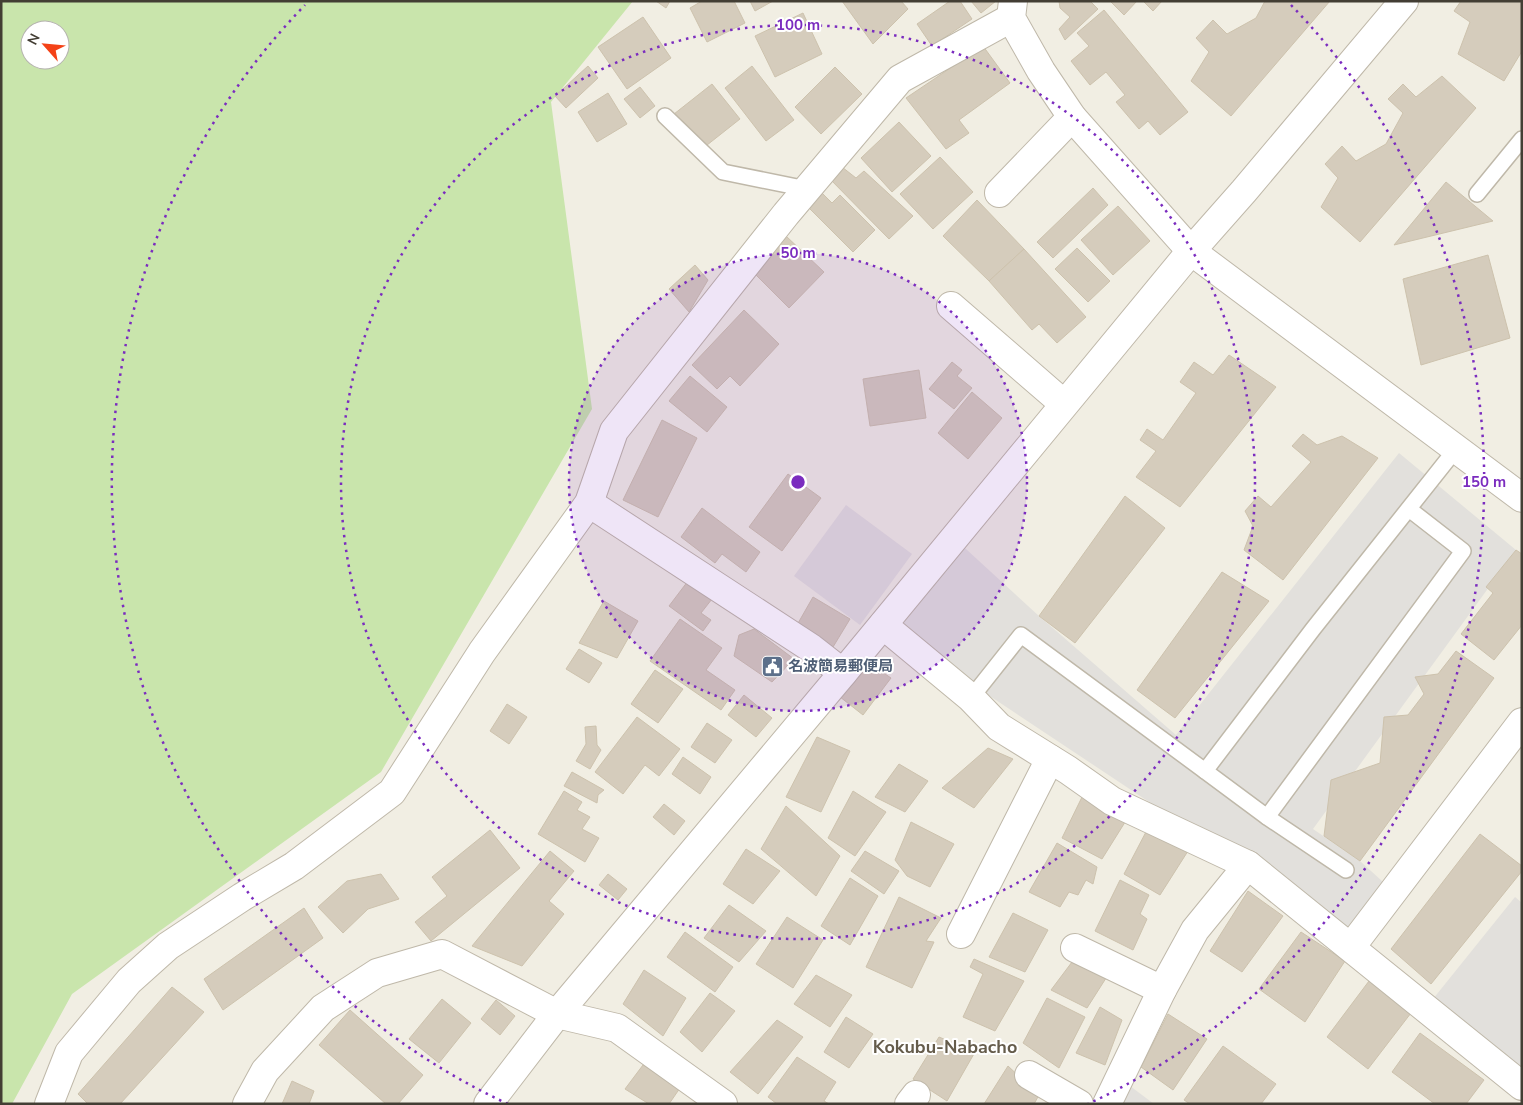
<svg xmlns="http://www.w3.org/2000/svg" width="1523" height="1105" font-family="'Nunito Sans','Noto Sans JP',sans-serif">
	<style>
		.green { fill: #c9e5ac; fill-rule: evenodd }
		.parking { fill: #e2e0dc }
		.building { fill: #d5ccbc; stroke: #cdc2ad }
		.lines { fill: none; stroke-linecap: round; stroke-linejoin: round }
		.service-casing { stroke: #bfb8a9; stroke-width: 18 }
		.minor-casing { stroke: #bfb8a9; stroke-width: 30 }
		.tertiary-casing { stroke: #bfb8a9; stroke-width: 30 }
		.service { stroke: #fff; stroke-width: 15 }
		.minor { stroke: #fff; stroke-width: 28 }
		.tertiary { stroke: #fff; stroke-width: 28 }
		.ring { fill: none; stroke: #7b2cbf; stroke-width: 2.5; stroke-dasharray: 2.5 5 }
		.labels { text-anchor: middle; stroke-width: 4; stroke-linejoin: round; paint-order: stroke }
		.service-label { font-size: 15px; font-weight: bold; fill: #4e5e75; stroke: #fff; text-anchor: start }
		.quarter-label { font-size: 18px; font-weight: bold; fill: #655c4b; stroke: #fff }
		.centre { fill: #7b2cbf; stroke: #fff; stroke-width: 2.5 }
		.ring-label { font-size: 15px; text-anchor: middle; font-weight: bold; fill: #7b2cbf; stroke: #fff; stroke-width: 4; stroke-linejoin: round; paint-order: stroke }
	</style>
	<rect width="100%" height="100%" fill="#f1eee3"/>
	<path class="green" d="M 1,1 L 633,1 L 551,102 L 592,409 L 381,772 L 72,994 L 12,1104 L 1,1104 ZM 30,30 L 60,30 L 60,60 L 30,60 Z"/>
	<g class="parking">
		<polygon points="1399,453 1516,550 1313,829 1360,861 1393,891 1351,947 1295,899 883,625 954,538 1039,616 1176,735"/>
		<polygon points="846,505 912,554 860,625 794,576"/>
		<polygon points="1515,897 1522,903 1522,1085 1425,1009"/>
		<polygon points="1130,1086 1154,1104 1121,1104"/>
	</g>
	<g class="building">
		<polygon points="656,1 670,1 666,8"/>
		<polygon points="702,1 734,1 745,23 707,42 690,8"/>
		<polygon points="750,1 773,1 755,11"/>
		<polygon points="842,1 901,1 908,9 873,44"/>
		<polygon points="950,1 960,1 972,19 932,46 917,24"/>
		<polygon points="971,1 996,1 981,13"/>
		<polygon points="1059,1 1090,1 1098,9 1065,40 1059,29 1070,17 1060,8"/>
		<polygon points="1110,1 1137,1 1124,15"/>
		<polygon points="1143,1 1162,1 1153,11"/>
		<polygon points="1265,1 1330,1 1231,116 1191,81 1209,52 1196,38 1213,20 1227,34 1256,18"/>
		<polygon points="1461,1 1522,1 1522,51 1504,81 1458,54 1470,22 1454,11"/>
		<polygon points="1104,10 1188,112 1160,135 1148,121 1139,129 1116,102 1125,95 1106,72 1090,85 1071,61 1089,46 1077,33"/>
		<polygon points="803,13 822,54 775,77 755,36"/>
		<polygon points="643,17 671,58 627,89 598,47"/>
		<polygon points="983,46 1010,83 959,120 969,133 946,149 906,98"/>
		<polygon points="588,66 598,78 566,108 555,96"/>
		<polygon points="752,66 794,120 766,141 725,88"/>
		<polygon points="835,67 862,94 821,134 795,107"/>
		<polygon points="1442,76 1476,108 1360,242 1321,207 1338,178 1325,164 1342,146 1356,161 1386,144 1403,113 1388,99 1403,84 1416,97"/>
		<polygon points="712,84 740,119 702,149 674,114"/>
		<polygon points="640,87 655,106 640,118 624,99"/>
		<polygon points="608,93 627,124 597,142 578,112"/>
		<polygon points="899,122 931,156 892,192 861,158"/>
		<polygon points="940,157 973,192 933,229 900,194"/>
		<polygon points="842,167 856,178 864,171 913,216 889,239 829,178"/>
		<polygon points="1446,182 1493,221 1394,245"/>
		<polygon points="1093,188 1108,205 1053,258 1037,242"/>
		<polygon points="819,190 832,203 840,195 875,230 853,252 805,204"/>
		<polygon points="977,200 1024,249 989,281 943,236"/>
		<polygon points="1118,206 1150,241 1113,275 1081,240"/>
		<polygon points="786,236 824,272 789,308 752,271"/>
		<polygon points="1077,248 1110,281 1088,302 1055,269"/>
		<polygon points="1024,249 1086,317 1057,343 1039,324 1032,330 989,281"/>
		<polygon points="1488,255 1510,338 1421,365 1403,279"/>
		<polygon points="695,265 708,280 689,312 669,289"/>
		<polygon points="744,310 779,344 740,386 730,376 717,389 692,365"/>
		<polygon points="1229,355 1276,387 1180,507 1136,477 1156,451 1140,440 1147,429 1163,440 1196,393 1180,382 1194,362 1213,375"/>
		<polygon points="952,362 962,370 957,376 972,388 954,409 929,389"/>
		<polygon points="919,370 926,418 870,426 863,379"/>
		<polygon points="690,376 727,407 707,432 669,401"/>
		<polygon points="972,392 1002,418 968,459 938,433"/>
		<polygon points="662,420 697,438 658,517 623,500"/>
		<polygon points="1303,434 1317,445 1342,436 1378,458 1283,580 1244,550 1253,526 1245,511 1258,496 1271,507 1311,462 1292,446"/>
		<polygon points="788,474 821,498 782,551 749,527"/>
		<polygon points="1125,496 1165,528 1075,643 1039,616"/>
		<polygon points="702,508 760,552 746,572 722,554 715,563 681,537"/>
		<polygon points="1516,550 1522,554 1522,625 1494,660 1461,634 1493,593 1486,587"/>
		<polygon points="1222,572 1269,601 1175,718 1137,690"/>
		<polygon points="688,581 712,599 701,613 711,620 703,631 669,606"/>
		<polygon points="813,597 850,619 833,647 797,625"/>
		<polygon points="604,601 638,621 617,658 579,643"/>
		<polygon points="680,619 722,648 706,670 735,690 721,710 650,661"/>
		<polygon points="754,629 794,659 772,682 734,656 739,635"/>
		<polygon points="579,649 602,663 589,683 566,669"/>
		<polygon points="1456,651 1494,678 1360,861 1324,836 1331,780 1380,763 1384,717 1408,715 1424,694 1415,677 1438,674"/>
		<polygon points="863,659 891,678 863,715 835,693"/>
		<polygon points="655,670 683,689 658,723 631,704"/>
		<polygon points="744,695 772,718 756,737 728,715"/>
		<polygon points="507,704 527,717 509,744 490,731"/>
		<polygon points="637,717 680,749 659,776 645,765 623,794 595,772"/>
		<polygon points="707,723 732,740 715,763 691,747"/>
		<polygon points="596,726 597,745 601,750 590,769 576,761 586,744 585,727"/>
		<polygon points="817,737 850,751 821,812 786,797"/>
		<polygon points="988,748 1013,759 974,808 942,788"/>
		<polygon points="683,757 711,777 700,794 672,774"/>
		<polygon points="899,764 928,781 905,812 875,797"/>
		<polygon points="572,772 604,790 598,795 597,803 564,786"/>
		<polygon points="564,791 582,802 577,810 590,817 582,829 599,838 585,862 538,834"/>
		<polygon points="853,791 886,812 855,856 828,838"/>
		<polygon points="1083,795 1127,819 1102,859 1062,838"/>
		<polygon points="664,804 685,821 674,835 653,817"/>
		<polygon points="786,806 840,856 816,896 761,849"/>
		<polygon points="911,822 954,844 930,887 907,876 895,860"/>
		<polygon points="490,830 520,868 431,941 415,922 447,896 432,877"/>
		<polygon points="1147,830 1188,851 1160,895 1124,874"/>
		<polygon points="1480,834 1522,866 1522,871 1431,984 1391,949"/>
		<polygon points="1057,843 1097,867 1093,884 1086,880 1078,895 1069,892 1060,907 1029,892"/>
		<polygon points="746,849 780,871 753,904 723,884"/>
		<polygon points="550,851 574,871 549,901 564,914 522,966 472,946"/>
		<polygon points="865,851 899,871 884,894 851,871"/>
		<polygon points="381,874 399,899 368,909 343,933 318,907 347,881"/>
		<polygon points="608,874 627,889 618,900 599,885"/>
		<polygon points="850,878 878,896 850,945 821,926"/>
		<polygon points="1120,880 1149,895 1140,914 1147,919 1133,950 1095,931"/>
		<polygon points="1248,891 1283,916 1242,972 1210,951"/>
		<polygon points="899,897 941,918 926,941 934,942 912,988 866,967"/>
		<polygon points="729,905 766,931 739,962 704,938"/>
		<polygon points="304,908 323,938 223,1010 204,979"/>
		<polygon points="1013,913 1048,930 1025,972 989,957"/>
		<polygon points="787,917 823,940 793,988 756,964"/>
		<polygon points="685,932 733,967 715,992 667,957"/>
		<polygon points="1301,932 1345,961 1305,1022 1259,989"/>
		<polygon points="1075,958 1108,975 1087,1008 1051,990"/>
		<polygon points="974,959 1024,981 995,1031 963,1017 983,974 970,967"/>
		<polygon points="644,970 686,998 663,1036 623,1004"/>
		<polygon points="816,975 852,995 830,1027 794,1004"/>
		<polygon points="1369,981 1411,1013 1368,1069 1327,1037"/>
		<polygon points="172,987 204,1012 120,1104 88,1104 78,1094"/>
		<polygon points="710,993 735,1011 702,1052 680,1032"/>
		<polygon points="1047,998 1085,1017 1059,1068 1023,1043"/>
		<polygon points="442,999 471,1023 439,1063 409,1039"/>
		<polygon points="496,1000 515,1016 500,1035 481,1019"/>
		<polygon points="1100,1007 1122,1020 1105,1065 1076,1053"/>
		<polygon points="350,1010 423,1075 398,1104 386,1104 319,1045"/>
		<polygon points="1168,1014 1207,1039 1173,1090 1141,1067"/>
		<polygon points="846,1017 873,1034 849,1068 824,1052"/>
		<polygon points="777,1020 803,1037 758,1094 730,1072"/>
		<polygon points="1420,1033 1484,1080 1466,1104 1435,1104 1392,1072"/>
		<polygon points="939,1037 975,1052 947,1101 913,1079"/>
		<polygon points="1223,1046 1276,1084 1261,1104 1190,1104 1184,1100"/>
		<polygon points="797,1057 836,1082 824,1101 829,1104 777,1104 768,1097"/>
		<polygon points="643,1065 680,1088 669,1104 649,1104 625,1089"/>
		<polygon points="1008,1066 1039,1095 1034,1104 984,1104"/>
		<polygon points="292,1081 314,1091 309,1104 282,1104"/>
	</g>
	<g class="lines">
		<defs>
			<g id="service">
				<polyline points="665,116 723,172 807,189"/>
				<polyline points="1477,194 1522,139"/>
				<polyline points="971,698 1021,635 1205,771 1313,629 1456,449"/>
				<polyline points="1205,771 1267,817 1463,551 1409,509"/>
				<polyline points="1267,817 1346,870"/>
			</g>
			<g id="minor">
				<polyline points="999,193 1072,117"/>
				<polyline points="951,306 1064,404"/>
				<polyline points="589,503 811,648 843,673"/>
				<polyline points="883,625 971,698 999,727 1068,770 1112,801 1248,865 1522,1086"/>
				<polyline points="961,934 1050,759"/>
				<polyline points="1351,947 1522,722"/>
				<polyline points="1075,948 1162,990"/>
				<polyline points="1029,1075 1079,1104"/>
				<polyline points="49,1104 69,1053 129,981 168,946 242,897 294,866 392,792 482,652 589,503 614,431 786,214 900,79 1011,18"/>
				<polyline points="247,1104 265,1071 323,1008 377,973 442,954 557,1014 617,1028 723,1104"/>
				<polyline points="909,1104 916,1095"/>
				<polyline points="1107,1104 1162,990 1195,930 1248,865"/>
			</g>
			<g id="tertiary">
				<polyline points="1013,1 1011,18 1041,71 1072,117 1191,251 1522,498"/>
				<polyline points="488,1104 557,1014 843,673 1191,251 1244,191 1404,1"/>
			</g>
		</defs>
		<use href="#service" class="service-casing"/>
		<use href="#minor" class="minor-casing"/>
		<use href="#tertiary" class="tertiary-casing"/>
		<use href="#service" class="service"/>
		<use href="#minor" class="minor"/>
		<use href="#tertiary" class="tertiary"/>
	</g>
	<circle cx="798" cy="482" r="229" fill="#7b2cbf" fill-opacity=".12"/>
	<g class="ring">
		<circle cx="798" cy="482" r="229"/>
		<circle cx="798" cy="482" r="457"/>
		<path d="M508 1104A686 686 0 0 1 305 5M1291 5A686 686 0 0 1 1088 1104"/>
	</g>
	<defs>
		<symbol id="civic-square" viewBox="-11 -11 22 22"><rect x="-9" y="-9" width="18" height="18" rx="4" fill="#5c6f8a" stroke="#fff"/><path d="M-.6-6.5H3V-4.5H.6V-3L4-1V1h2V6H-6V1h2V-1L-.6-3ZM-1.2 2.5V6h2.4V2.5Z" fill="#fff"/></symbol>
	</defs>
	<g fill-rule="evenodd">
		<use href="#civic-square" x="760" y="654" width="25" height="25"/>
	</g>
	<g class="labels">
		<g class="service-label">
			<text x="788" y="671">名波簡易郵便局</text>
		</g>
		<g class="quarter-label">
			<text x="945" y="1053">Kokubu-Nabacho</text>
		</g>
	</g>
	<circle cx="798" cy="482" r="8" class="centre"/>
	<g class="ring-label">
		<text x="798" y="30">100 m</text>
		<text x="798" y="258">50 m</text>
		<text x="1484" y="487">150 m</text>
	</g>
	<rect width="1523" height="1105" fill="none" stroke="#433e34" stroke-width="5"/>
	<g transform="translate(45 45) rotate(297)"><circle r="24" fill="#ffffff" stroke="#b4b2ae"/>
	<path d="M0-4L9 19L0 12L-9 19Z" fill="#f44217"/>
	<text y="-8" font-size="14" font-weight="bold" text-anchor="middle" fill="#433e34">N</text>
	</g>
</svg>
